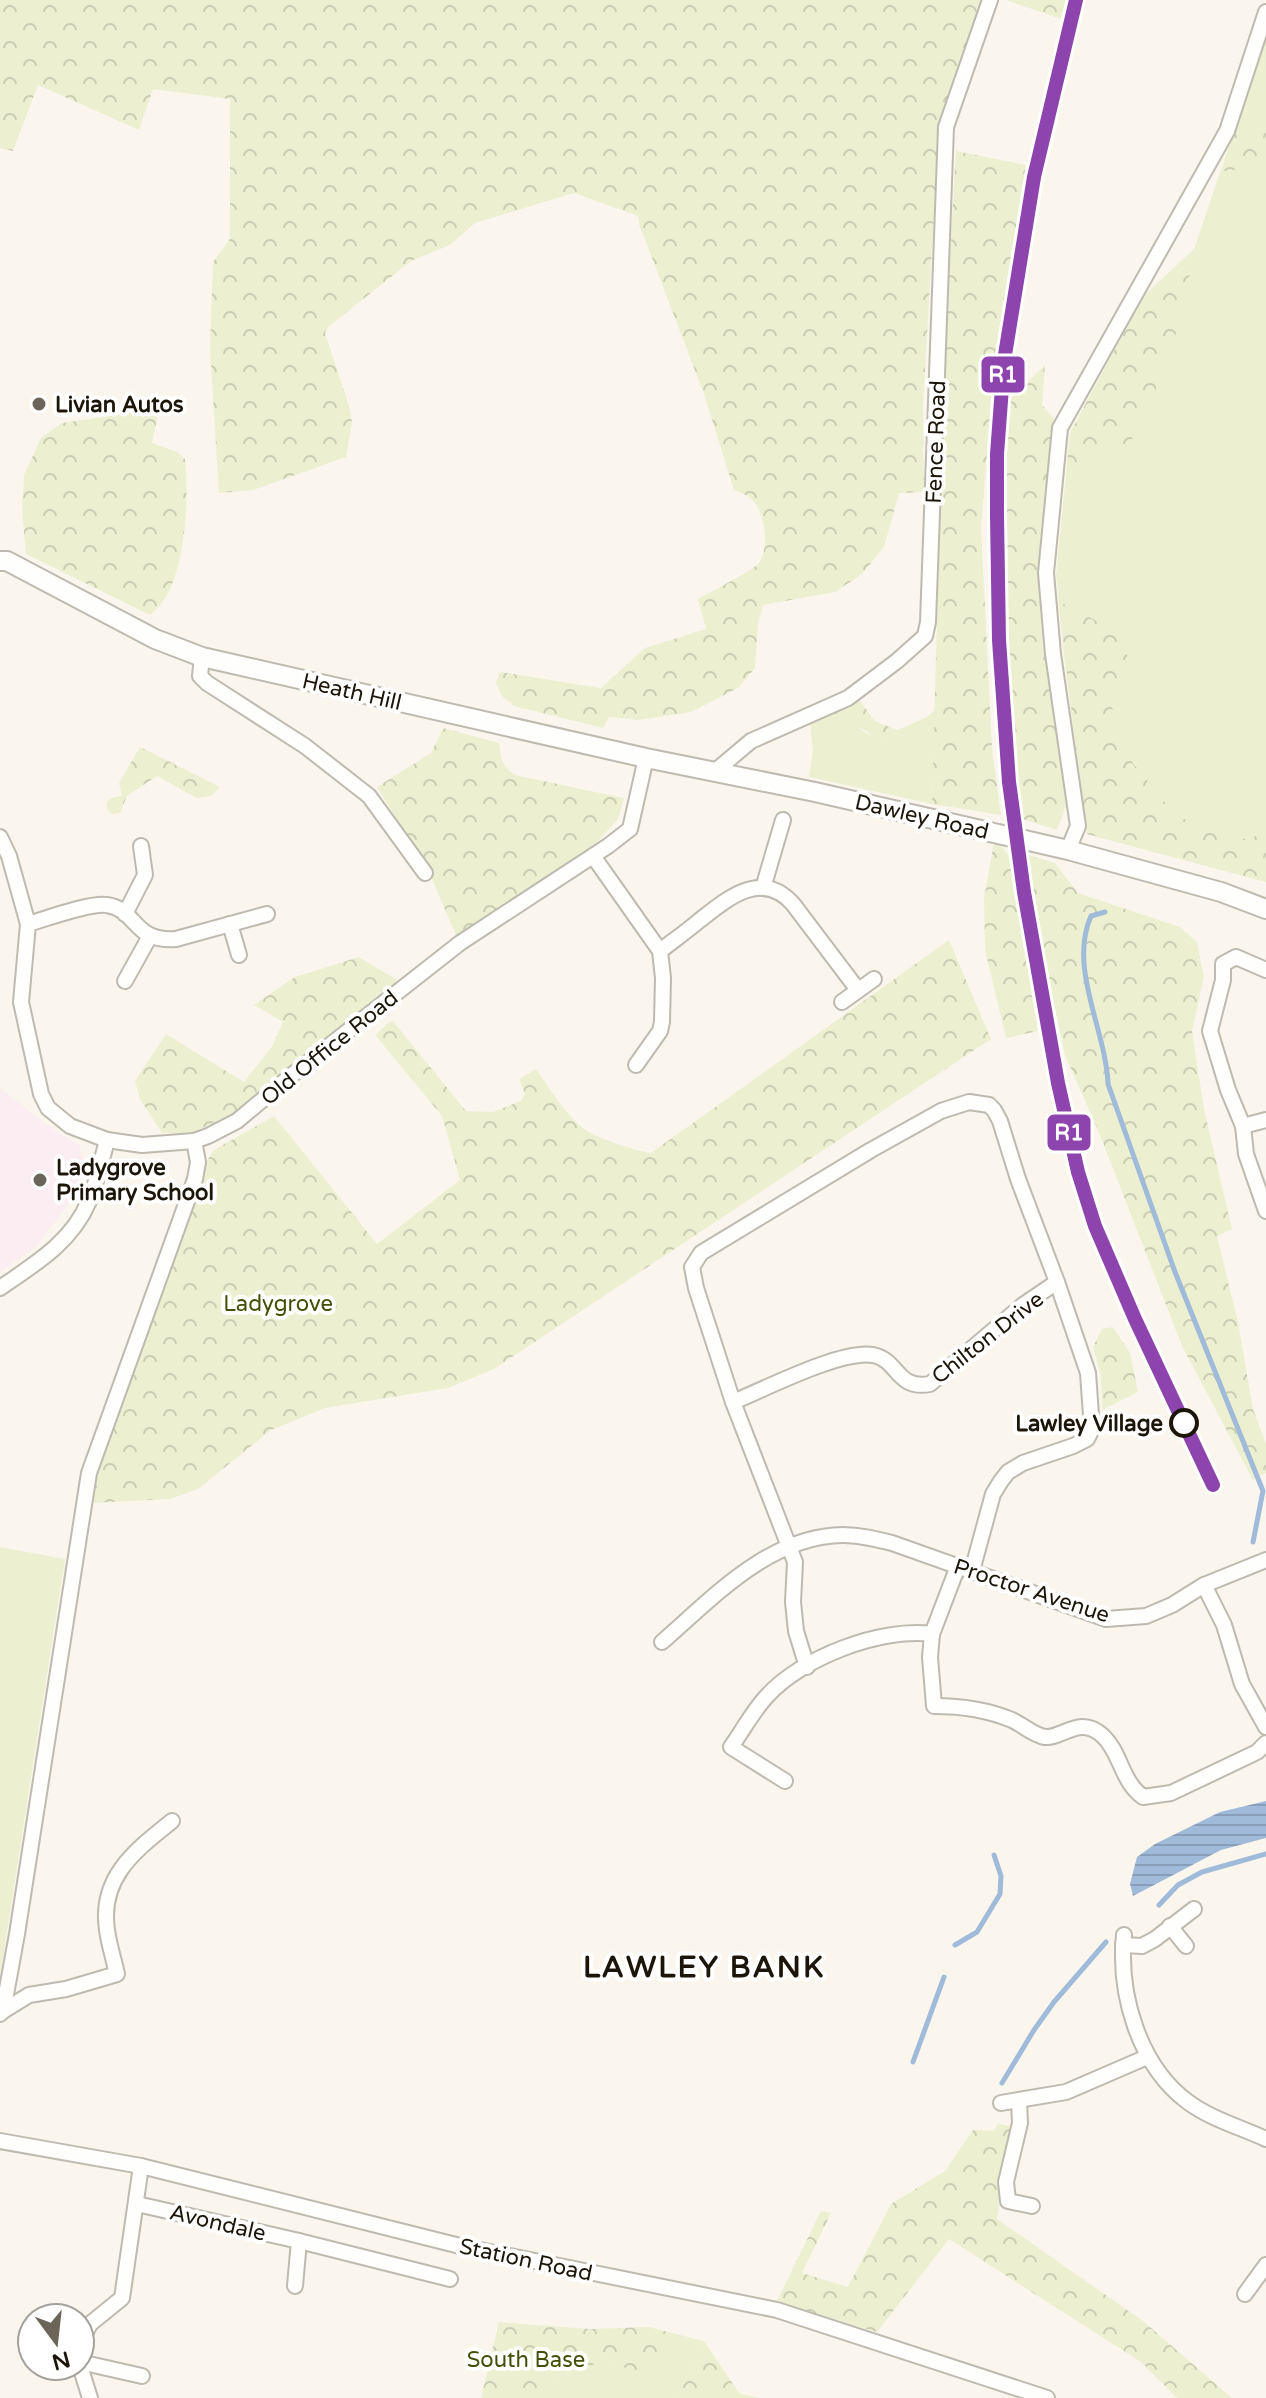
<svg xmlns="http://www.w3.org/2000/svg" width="1266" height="2398" font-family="'Varela Round',sans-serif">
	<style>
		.education { fill: #fbedf1 }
		.green { fill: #ecf0d1 }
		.forest { fill: url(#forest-crowns) }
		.water { fill: url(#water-rules) }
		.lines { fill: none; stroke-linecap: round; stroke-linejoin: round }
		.stream { stroke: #a0bad9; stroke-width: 5 }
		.minor-casing { stroke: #bfbab0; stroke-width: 18 }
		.tertiary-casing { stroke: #bfbab0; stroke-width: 22 }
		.minor { stroke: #fefefc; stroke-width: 14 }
		.tertiary { stroke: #fefefc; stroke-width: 18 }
		.rail-1-casing { stroke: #fff; stroke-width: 20 }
		.rail-1 { stroke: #8e44ad; stroke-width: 14 }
		.poi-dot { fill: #6a6459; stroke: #fff; stroke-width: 3 }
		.stop-dot { fill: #fff; stroke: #1c1509; stroke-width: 4 }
		.labels { text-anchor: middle; stroke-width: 8; stroke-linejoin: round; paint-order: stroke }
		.poi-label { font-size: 22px; font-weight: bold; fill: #1c1509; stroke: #fff; text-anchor: start }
		.street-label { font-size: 22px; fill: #1c1509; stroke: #fff }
		.park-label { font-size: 22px; fill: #444e07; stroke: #fff }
		.stop-label { font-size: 22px; font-weight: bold; fill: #1c1509; stroke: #fff; text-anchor: end }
		.district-label { font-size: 30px; font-weight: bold; letter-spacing: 2px; fill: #1c1509; stroke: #fff }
		.line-badge { stroke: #fff; stroke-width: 3 }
		.badge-label { font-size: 22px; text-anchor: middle; font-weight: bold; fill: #fff }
	</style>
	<defs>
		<pattern id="forest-crowns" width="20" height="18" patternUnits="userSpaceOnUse" patternTransform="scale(2)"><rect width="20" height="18" fill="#ecf0d1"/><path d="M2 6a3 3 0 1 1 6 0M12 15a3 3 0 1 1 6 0" fill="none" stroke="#cacdb2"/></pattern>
		<pattern id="water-rules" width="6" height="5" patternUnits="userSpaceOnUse" patternTransform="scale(2)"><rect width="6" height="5" fill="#a0bad9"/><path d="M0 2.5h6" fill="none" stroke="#899fb9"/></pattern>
	</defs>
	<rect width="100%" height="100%" fill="#faf6ee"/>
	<polygon class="education" points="0,1088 47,1125 79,1145 85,1165 75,1195 35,1248 0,1272"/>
	<g class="green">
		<polygon points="1266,38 1266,882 1087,834 1065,664 1056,575 1070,433 1143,297 1194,249"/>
		<path d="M 935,710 L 932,804 L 809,777 L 813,751 L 810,723 L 825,715 C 846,721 864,728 879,744 L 892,728 L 898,730 L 927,717 Z"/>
		<polygon points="0,1547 65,1559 0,1977"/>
		<polygon points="679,2338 704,2341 677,2398 550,2398 554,2378 590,2367 602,2359 618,2363 630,2369 667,2361"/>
	</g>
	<g class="forest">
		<path d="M 0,0 L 982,0 L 957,68 L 939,129 L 923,406 L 924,492 L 899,493 L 884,547 L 862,574 L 835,592 L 763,605 L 758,623 L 755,668 L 738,688 L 691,712 L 639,720 L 609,717 L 603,728 L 514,706 L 502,696 L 496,683 L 500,672 L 601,688 L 645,648 L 706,629 L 698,599 C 710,592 750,572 758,564 C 770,549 765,517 755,503 C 749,496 742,493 734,490 L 704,394 L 639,224 L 638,216 L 574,193 L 475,223 L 450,245 L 411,261 L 328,327 L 325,333 L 349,406 L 352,422 L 346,457 L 253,490 L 219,493 L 210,349 L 213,262 L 230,239 L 230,99 L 153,89 L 139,130 L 38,85 L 13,151 L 0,148 Z"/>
		<polygon points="1006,0 1065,0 1061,19"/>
		<polygon points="1266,130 1266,167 1222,171 1235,132"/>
		<polygon points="956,151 1026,165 994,363 981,528 992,748 1001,815 932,804 944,356"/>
		<polygon points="1194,249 1182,317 1154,394 1129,445 1082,464 1067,465 1070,433 1143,297"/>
		<polygon points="1045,365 1042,405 1054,419 1045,496 1041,604 1067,803 1057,830 1019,818 1004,623 1006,403"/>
		<path d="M 162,396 L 152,443 L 177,452 L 185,459 C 189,496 186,570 163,601 C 160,606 155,610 150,615 L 26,554 L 22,511 L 24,475 L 41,438 L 62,423 L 137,412 Z"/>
		<polygon points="1058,601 1114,630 1129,659 1107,694 1132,762 1175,815 1234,841 1266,834 1266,882 1087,834"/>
		<polygon points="857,697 875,721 892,728 878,745 867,731 825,715"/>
		<path d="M 443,728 L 499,743 C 501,757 501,767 515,775 L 624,798 L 618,819 L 597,842 L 536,886 L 457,938 L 430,874 L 377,787 L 431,753 Z"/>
		<polygon points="140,747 220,787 211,796 197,798 157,776 127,796 120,813 112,814 107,809 107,802 111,798 122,796 119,783"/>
		<polygon points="994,842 1003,848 1009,856 1038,1031 1006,1038 985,950 984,899"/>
		<polygon points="1028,855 1055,863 1078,893 1180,927 1197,942 1204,977 1192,1031 1204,1109 1232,1229 1217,1236 1238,1322 1253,1409 1266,1444 1266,1473 1253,1480 1182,1346 1100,1135 1065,1055 1050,985"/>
		<path d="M 949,940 L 991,1039 L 494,1369 L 448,1388 L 325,1408 L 271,1430 L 198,1489 L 170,1499 L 92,1503 L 98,1471 L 204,1166 L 214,1150 L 274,1116 L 377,1244 L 460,1180 L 442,1116 L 375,1035 L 392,1020 L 466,1111 L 493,1112 L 521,1101 L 525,1094 L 519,1079 L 536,1069 C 550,1089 564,1113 584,1129 C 596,1138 636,1151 651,1153 Z"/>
		<polygon points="359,957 402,983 267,1091 231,1115 191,1133 162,1133 140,1099 135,1081 166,1034 244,1082 273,1045 283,1022 254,1005 295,977"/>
		<polygon points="1113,1327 1130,1353 1138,1392 1102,1410 1101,1376 1093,1347 1102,1329"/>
		<polygon points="998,2123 1012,2127 997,2219 1143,2321 1232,2398 1177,2398 1141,2362 949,2239 877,2332 776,2303 821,2211 831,2213 802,2273 848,2287 891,2204 945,2171 973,2130 994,2131"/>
		<polygon points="499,2322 589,2329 649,2327 704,2341 739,2393 758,2398 677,2398 704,2341 680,2338 667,2361 644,2381 618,2363 602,2359 590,2367 554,2378 550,2398 481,2398"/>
	</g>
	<polygon class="water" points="1266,1801 1266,1838 1221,1850 1133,1896 1130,1884 1137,1857 1155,1844 1220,1812"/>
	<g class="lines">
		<g class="stream">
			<path d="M 1105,912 L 1091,916 C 1068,968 1106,1030 1108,1084 L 1175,1272 L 1263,1491 L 1253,1542"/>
			<polyline points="1159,1905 1178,1885 1202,1872 1266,1854"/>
			<polyline points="955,1945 977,1932 1000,1894 1001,1876 994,1855"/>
			<polyline points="913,2062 944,1977"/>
			<polyline points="1002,2083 1034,2030 1054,2002 1106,1942"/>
		</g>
		<defs>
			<g id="minor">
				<polyline points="202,657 200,676 207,683 305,746 369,796 425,873"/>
				<polyline points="713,773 751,741 848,698 897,661 925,636 928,622 946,127 990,0"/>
				<polyline points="0,837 9,856 28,924 21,1002 41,1094 48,1108 70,1126 107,1140 142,1145 194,1141 208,1136 237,1121 292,1075 460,943 608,846 630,829 646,758"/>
				<polyline points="1068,850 1078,826 1053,654 1046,573 1060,428 1227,131 1266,12"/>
				<polyline points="593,856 660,951 663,978 662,1022 660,1031 636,1065"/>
				<polyline points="763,888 783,820"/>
				<polyline points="125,914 145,875 141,846"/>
				<path d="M 28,924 C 45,919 91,902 107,905 C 138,910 132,942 176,939 L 267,914"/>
				<polyline points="230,924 239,955"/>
				<path d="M 660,951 C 673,941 687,931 700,920 C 728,898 762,869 793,904 L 858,990"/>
				<polyline points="1266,970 1236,957 1223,964 1223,980 1210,1031 1228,1090 1243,1126 1246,1154 1266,1211"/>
				<polyline points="125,981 150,936"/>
				<polyline points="842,1002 874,979"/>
				<polyline points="1243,1126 1266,1120"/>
				<path d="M 0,1288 C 35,1264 72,1242 89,1201 C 97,1181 102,1160 107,1140"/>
				<path d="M 733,1402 C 765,1389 840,1350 873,1355 C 899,1360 896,1390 930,1384 L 1023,1305 L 1057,1282"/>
				<path d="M 958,1566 L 932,1634 L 930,1657 L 934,1706 C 960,1706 988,1710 1012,1720 C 1023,1725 1033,1735 1045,1737 C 1062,1739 1080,1714 1103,1736 C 1121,1753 1121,1781 1143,1797 L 1171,1793 L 1257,1752 L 1266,1743"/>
				<polyline points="1204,1585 1224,1625 1242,1684 1266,1727"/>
				<path d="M 662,1642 C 714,1597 769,1536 843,1535 C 860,1535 876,1539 892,1543 L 1106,1619 L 1146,1616 L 1172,1605 L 1204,1585 L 1266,1560"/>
				<polyline points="807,1667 796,1631 793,1602 795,1562 733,1402 696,1288 692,1267 701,1253 871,1150 941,1111 969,1102 989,1105 994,1110 1000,1121 1018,1179 1057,1282 1088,1373 1092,1429 1087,1439 1073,1446 1023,1463 1008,1472 1001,1481 993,1494 972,1571"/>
				<path d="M 785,1781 L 731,1747 C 743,1730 753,1711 767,1696 C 801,1658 881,1627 932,1634"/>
				<polyline points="1170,1926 1186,1946"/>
				<path d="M 1124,1935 C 1118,1994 1139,2066 1188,2102 C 1211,2119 1240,2127 1266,2139"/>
				<polyline points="1123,1945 1142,1946 1155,1939 1194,1909"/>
				<path d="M 0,2010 L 3,2011 L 29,1995 L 66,1989 L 117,1974 C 114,1960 109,1945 107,1930 C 99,1877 136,1850 172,1821"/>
				<polyline points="0,2014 3,2011 17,1934 89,1473 195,1179 198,1162 194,1141"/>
				<polyline points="1019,2101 1020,2123 1006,2182 1008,2201 1032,2206"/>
				<polyline points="1001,2103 1066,2092 1147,2057"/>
				<polyline points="0,2141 141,2166 460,2246 777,2310 1047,2398"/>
				<polyline points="137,2204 299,2241 450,2279"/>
				<polyline points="295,2286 299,2241"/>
				<polyline points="1245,2294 1266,2265"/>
				<polyline points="80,2344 90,2324 122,2298 141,2166"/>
				<polyline points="80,2362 142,2376"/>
				<polyline points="80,2366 90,2398"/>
			</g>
			<polyline id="tertiary" points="0,561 7,561 155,639 202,657 646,758 815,792 1068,850 1221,892 1266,909"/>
		</defs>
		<use href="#minor" class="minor-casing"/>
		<use href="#tertiary" class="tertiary-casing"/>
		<use href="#minor" class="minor"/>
		<use href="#tertiary" class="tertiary"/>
		<defs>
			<polyline id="rail-1" points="1076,0 1034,177 1004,361 997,454 997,516 999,640 1009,782 1024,892 1058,1083 1078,1172 1095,1226 1135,1319 1213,1485"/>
		</defs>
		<use href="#rail-1" class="rail-1-casing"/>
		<use href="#rail-1" class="rail-1"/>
	</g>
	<g class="poi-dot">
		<circle cx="39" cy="404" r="8"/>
		<circle cx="40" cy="1180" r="8"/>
	</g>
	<circle class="stop-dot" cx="1184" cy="1423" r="13"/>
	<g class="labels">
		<g class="poi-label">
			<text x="55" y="412">Livian Autos</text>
			<text x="56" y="1175">Ladygrove<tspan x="56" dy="25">Primary School</tspan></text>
		</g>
		<g class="street-label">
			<text transform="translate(935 442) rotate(-88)" y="8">Fence Road</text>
			<text transform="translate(352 691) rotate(13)" y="8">Heath Hill</text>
			<text transform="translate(922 816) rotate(13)" y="8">Dawley Road</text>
			<text transform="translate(329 1047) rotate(-39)" y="8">Old Office Road</text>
			<text transform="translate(987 1337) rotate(-38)" y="8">Chilton Drive</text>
			<text transform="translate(1032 1590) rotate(18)" y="8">Proctor Avenue</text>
			<text transform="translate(218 2222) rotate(13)" y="8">Avondale</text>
			<text transform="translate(526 2259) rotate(12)" y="8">Station Road</text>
		</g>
		<g class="park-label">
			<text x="278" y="1311">Ladygrove</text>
			<text x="526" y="2367">South Base</text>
		</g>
		<g class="stop-label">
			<text x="1163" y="1431">Lawley Village</text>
		</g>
		<g class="district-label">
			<text x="704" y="1977">LAWLEY BANK</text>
		</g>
	</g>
	<g class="line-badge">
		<rect x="980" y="355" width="46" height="39" rx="8" fill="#8e44ad"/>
		<rect x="1046" y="1113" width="46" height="39" rx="8" fill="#8e44ad"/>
	</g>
	<g class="badge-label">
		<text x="1003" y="382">R1</text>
		<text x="1069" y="1140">R1</text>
	</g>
	<g transform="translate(56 2342) rotate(165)"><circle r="38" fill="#ffffff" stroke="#a4a19d" stroke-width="2"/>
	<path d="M0-6L14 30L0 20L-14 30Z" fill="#6a6459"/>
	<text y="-12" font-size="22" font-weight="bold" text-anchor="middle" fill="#1c1509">N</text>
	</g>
</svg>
